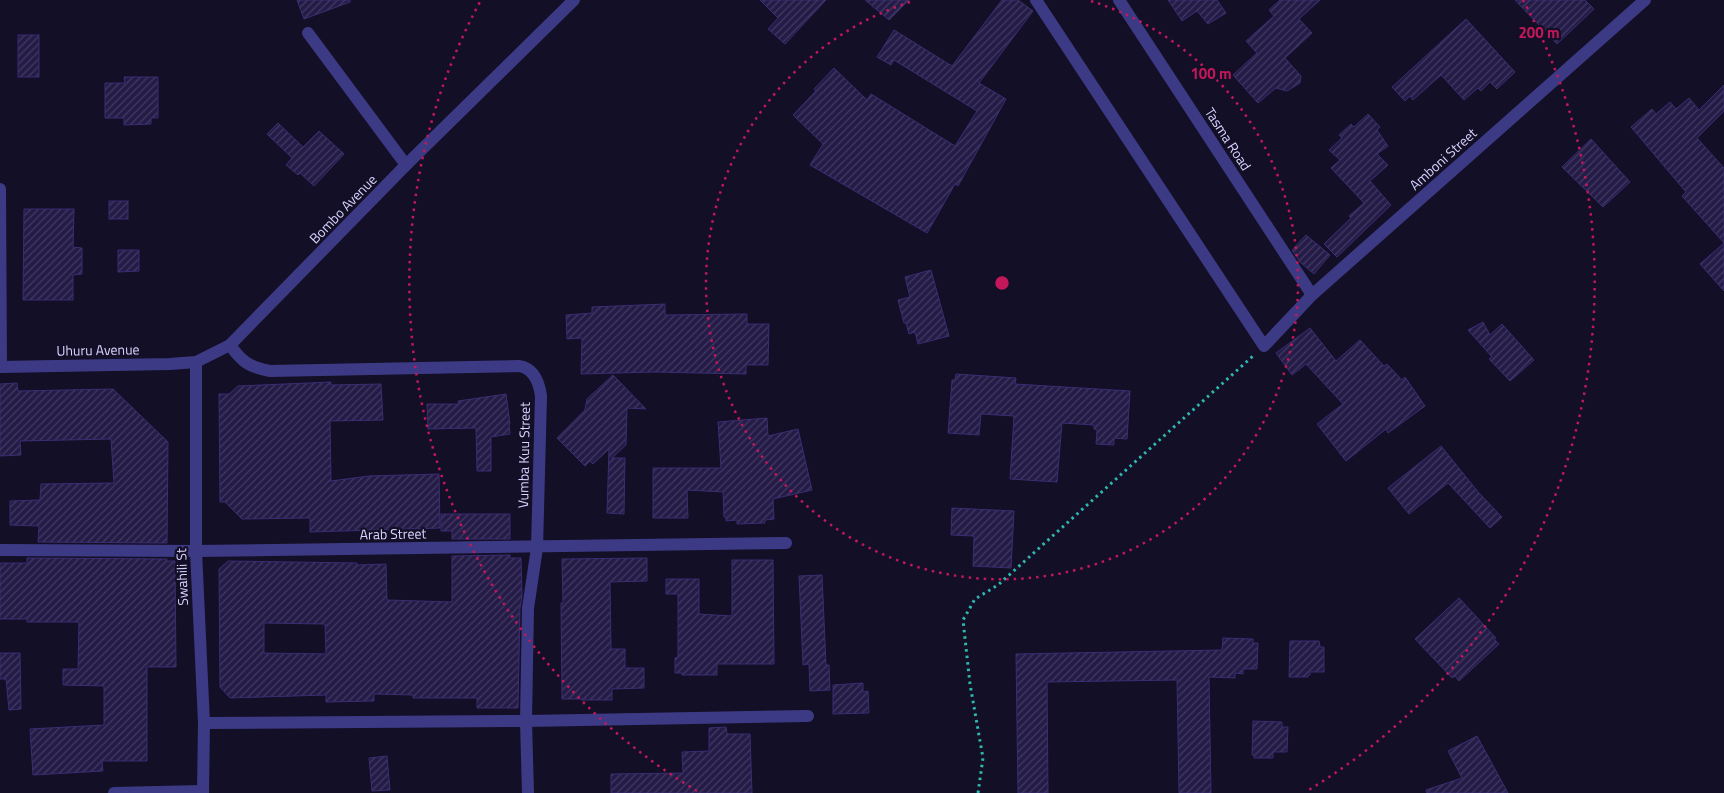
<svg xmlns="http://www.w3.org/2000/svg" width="1724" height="793" font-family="'Titillium Web',sans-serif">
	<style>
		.building { fill: url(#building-hatch); stroke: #3b2d73; fill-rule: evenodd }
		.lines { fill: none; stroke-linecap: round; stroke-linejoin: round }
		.path { stroke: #2fb8b0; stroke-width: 3; stroke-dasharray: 2.5 4; stroke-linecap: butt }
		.minor { stroke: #3d3a85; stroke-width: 12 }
		.ring { fill: none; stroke: #c2185b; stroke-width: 2.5; stroke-dasharray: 2.5 5 }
		.labels { text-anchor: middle; stroke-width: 4.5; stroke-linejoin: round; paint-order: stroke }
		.street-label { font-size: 14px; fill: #d9d4ff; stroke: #130f26 }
		.centre { fill: #c2185b; stroke: #130f26; stroke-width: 2.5 }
		.ring-label { font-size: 15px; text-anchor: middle; font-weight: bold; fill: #c2185b; stroke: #130f26; stroke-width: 4.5; stroke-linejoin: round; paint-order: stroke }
	</style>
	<defs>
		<pattern id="building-hatch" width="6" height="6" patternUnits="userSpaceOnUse" patternTransform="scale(1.25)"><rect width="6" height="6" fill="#241b47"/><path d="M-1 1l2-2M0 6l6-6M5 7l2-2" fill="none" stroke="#433b63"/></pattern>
	</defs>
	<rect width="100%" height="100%" fill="#130f26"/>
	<g class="building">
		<polygon points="297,0 350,0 350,2 304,19"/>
		<polygon points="760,0 826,0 785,44 768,29 778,18"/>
		<polygon points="865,0 909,0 889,20"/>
		<polygon points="1002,0 1018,0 1033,11 979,83 1006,99 958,186 955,184 927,233 810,165 823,144 793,115 816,91 814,89 834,68 867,100 871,94 955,146 977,111 894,60 891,65 877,57 894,30 952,66"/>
		<polygon points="1168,0 1217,0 1226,13 1208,24 1197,11 1182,21"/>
		<polygon points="1280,0 1320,0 1299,19 1312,33 1285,58 1301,76 1300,83 1287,91 1276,88 1258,103 1233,75 1257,53 1246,41 1274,16 1269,10"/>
		<polygon points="1515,0 1585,0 1594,9 1557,44"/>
		<polygon points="1466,19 1515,72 1497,89 1490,82 1481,91 1478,88 1464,100 1441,75 1413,100 1410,96 1405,101 1392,87"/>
		<rect x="18" y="35" width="21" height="42"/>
		<polygon points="124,77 158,77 158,118 151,118 151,124 124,125 124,118 105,118 105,83 125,83"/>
		<polygon points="1724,85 1724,111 1697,138 1724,168 1724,243 1682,196 1686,192 1631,127 1652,109 1656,114 1670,102 1676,109 1689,98 1699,110"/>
		<polygon points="1368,114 1380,127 1377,130 1388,146 1377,154 1388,165 1370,181 1391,205 1337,257 1324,244 1351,218 1349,216 1364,203 1331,168 1340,160 1329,150 1342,138 1339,135 1351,124 1354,127"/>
		<polygon points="278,123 303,147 319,131 344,154 314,186 300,173 298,175 286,165 292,158 267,134"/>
		<polygon points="1591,139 1630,182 1603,207 1562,167"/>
		<rect x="109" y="201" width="19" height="18"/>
		<polygon points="24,209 74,209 73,247 82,248 82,274 73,275 73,300 23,300"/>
		<polygon points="1306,235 1330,255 1314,274 1300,262 1292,250"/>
		<polygon points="1724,243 1724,291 1700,264"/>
		<polygon points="118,250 139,250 139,271 118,272"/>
		<polygon points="931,270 949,336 918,344 915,332 909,334 906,323 904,323 898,300 910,297 905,277"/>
		<polygon points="665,304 665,315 747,314 747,324 769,324 768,365 746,365 746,374 654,372 581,374 582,338 567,339 566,315 592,313 592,307"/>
		<polygon points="1483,322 1490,335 1502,324 1534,360 1510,381 1489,359 1492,357 1468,330"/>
		<polygon points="1310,328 1336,361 1360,340 1384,366 1387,364 1402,380 1405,377 1425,406 1388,433 1386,429 1346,461 1317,424 1343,404 1306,364 1292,375 1276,353"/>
		<polygon points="956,374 1016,378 1015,384 1130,391 1127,439 1114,438 1114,445 1096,444 1097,430 1094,429 1094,425 1062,423 1057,482 1010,479 1014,416 981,414 979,435 948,433 952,380 955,380"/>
		<polygon points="613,375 646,409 627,408 626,445 612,458 625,458 624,514 607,513 609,449 593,464 590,461 585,466 557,438 585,410 587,399"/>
		<polygon points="331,382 331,385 381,384 383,420 330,421 331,481 369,476 439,474 440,528 310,532 310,518 242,519 225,502 220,502 219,394 229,394 238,386"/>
		<polygon points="17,383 18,391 113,389 168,442 167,543 38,542 39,526 10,525 10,501 40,500 41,484 114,483 111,439 20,441 21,455 0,456 0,384"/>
		<polygon points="506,394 510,424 509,424 510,434 491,437 491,471 477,471 476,428 428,429 427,404 459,404 458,401"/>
		<polygon points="767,418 768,436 798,429 812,490 773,499 774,519 765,520 765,523 737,524 737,520 726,521 726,517 724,517 723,492 687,490 688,518 653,518 653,468 721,468 718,422"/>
		<polygon points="1441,446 1479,493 1502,517 1490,528 1448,483 1409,514 1388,488"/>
		<polygon points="952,508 1014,511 1011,568 973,566 974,536 951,535"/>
		<polygon points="441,514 510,514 510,539 452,539 452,531 441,531"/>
		<path d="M 510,555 L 510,558 L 521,558 L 522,596 L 520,608 L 518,708 L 477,708 L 477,698 L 413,698 L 413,695 L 374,694 L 374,701 L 326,702 L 326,695 L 230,698 L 220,687 L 219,569 L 228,561 L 357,563 L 357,565 L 386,564 L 387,600 L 452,602 L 452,556 ZM 264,623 L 325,624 L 326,654 L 264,653 Z"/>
		<polygon points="27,558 167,559 167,561 175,561 176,667 147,667 147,761 102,761 103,771 33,775 30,729 104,725 104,686 63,685 63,669 78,669 79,622 27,622 27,619 0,619 0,563 27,563"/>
		<polygon points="647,558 647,581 610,582 611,649 625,649 625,668 644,668 644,688 612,689 612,700 581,700 581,699 562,699 561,603 563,603 562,559"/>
		<polygon points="732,560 773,560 774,664 717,664 717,675 682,675 682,673 675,673 675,658 678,657 678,594 666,594 666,579 699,579 699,614 732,616"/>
		<polygon points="822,575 826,665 829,665 830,690 810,691 809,664 803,665 799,576"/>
		<polygon points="1459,598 1496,638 1494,639 1499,644 1459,681 1455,676 1452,678 1415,639"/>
		<polygon points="1223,638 1253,639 1253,643 1258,643 1257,669 1243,669 1243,674 1235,673 1235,678 1209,677 1211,793 1179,793 1177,680 1047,682 1048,793 1018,793 1016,654 1222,650"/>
		<polygon points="1290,641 1319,641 1320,647 1324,647 1324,672 1310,672 1310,675 1308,675 1308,677 1289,677"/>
		<polygon points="0,653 20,653 21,709 9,710 6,679 0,679"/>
		<polygon points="863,683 863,692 868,691 869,713 833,714 833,685"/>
		<polygon points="1253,721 1282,722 1282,727 1288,727 1287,752 1273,752 1273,758 1254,758 1254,755 1252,755"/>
		<polygon points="726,727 727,734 750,734 752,793 611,793 611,774 683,773 682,752 709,751 709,728"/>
		<polygon points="1477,736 1508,793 1427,793 1426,790 1462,778 1448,751"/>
		<polygon points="387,756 390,790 372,791 369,758"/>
	</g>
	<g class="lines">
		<polyline class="path" points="978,793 983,758 970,684 963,620 975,599 998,585 1253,356"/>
		<g class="minor">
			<polyline points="1036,0 1264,346 1312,295 1645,0"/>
			<polyline points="1119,0 1312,295"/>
			<polyline points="308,33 406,165"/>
			<polyline points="0,189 1,367"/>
			<path d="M 230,345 C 242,362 249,367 270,371 L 519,366 C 534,368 539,382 541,396 L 537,548 L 528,608 L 526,721 L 528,793"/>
			<polyline points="196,362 196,551 204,723 203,793"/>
			<polyline points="0,367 170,364 196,362 230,345 406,165 574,0"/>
			<polyline points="0,550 196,551 786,543"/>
			<polyline points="204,723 526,721 808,716"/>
			<polyline points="114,793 203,791"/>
		</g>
	</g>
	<g class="ring">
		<path d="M1091 1A296 296 0 1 1 913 1"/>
		<path d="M697 791A593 593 0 0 1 481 0M1523 0A593 593 0 0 1 1307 791"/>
	</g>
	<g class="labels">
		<g class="street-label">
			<text transform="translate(1228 139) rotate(57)" y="5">Tasma Road</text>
			<text transform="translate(1443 159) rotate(-42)" y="5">Amboni Street</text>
			<text transform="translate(343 209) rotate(-46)" y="5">Bombo Avenue</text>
			<text transform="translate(98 350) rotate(-1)" y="5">Uhuru Avenue</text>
			<text transform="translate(524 455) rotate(-89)" y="5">Vumba Kuu Street</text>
			<text transform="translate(393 534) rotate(-1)" y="5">Arab Street</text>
			<text transform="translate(182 577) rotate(-92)" y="5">Swahili St</text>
		</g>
	</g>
	<circle cx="1002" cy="283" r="8" class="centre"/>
	<g class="ring-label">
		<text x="1539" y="38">200 m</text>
		<text x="1211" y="79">100 m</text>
	</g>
</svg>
